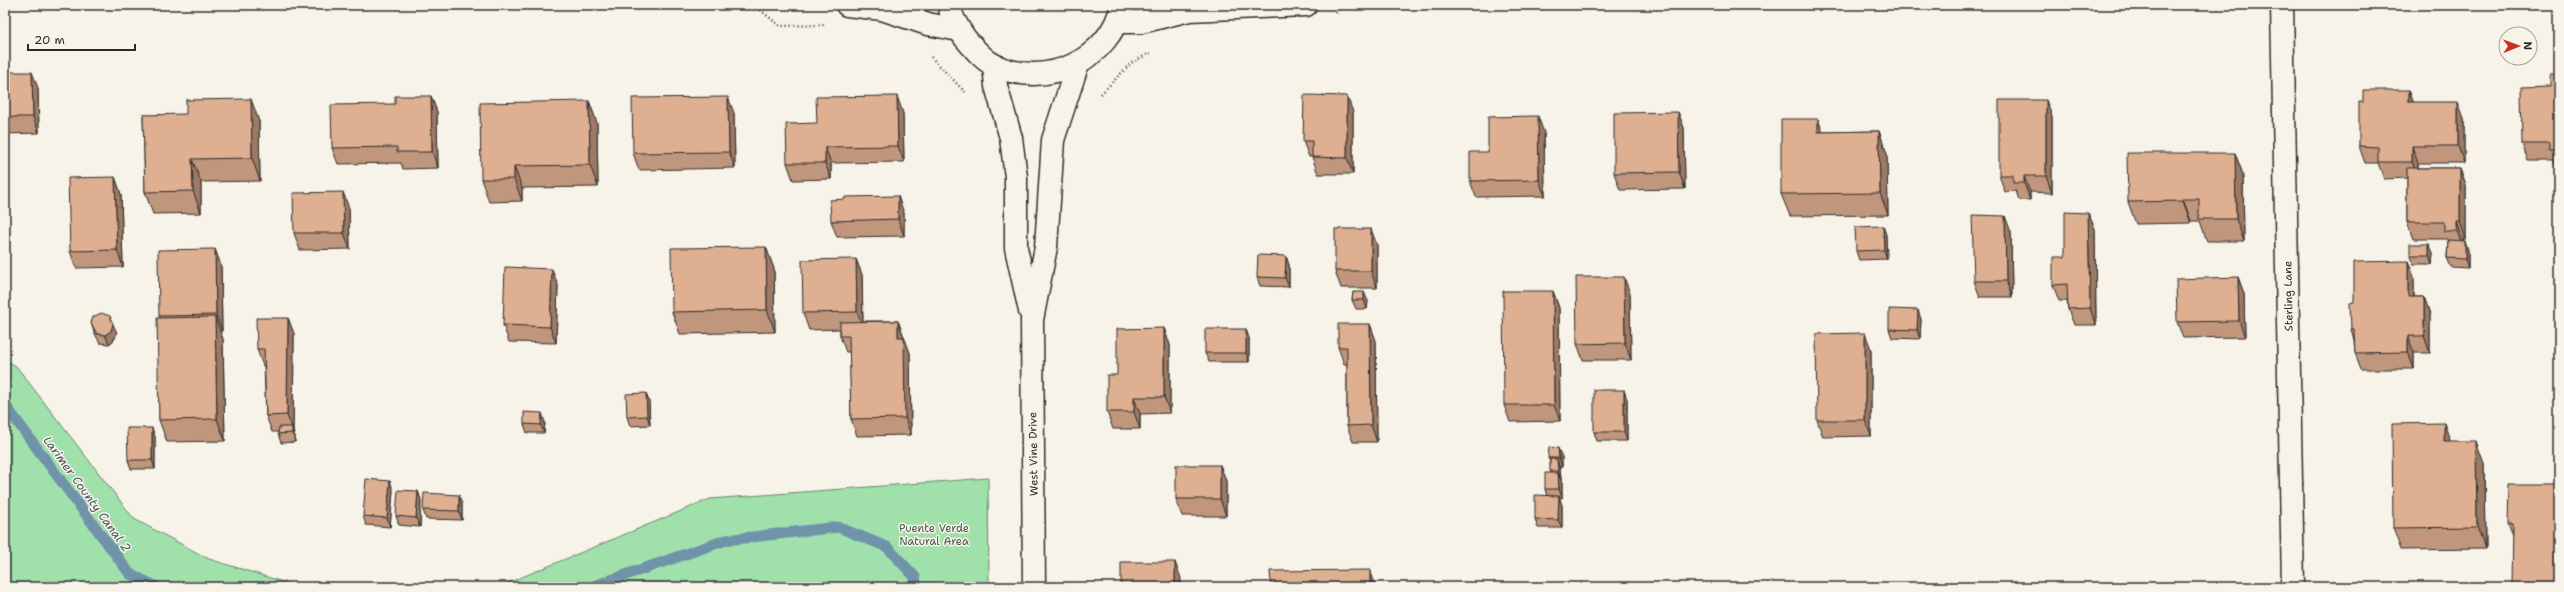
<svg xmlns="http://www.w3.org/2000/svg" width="2564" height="592" font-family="'Shantell Sans',sans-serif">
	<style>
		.green { fill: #a0e1ab; stroke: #66866b }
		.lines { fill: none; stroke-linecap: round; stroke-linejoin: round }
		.stream { stroke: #7093aa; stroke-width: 11 }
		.minor-casing { stroke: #2b2b2b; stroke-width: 25 }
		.tertiary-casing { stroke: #2b2b2b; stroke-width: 25 }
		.secondary-casing { stroke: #2b2b2b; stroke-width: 25 }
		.path { stroke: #2b2b2b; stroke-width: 2.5; stroke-dasharray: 1 3; stroke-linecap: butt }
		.minor { stroke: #f7f3e8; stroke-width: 22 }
		.tertiary { stroke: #f7f3e8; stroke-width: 22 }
		.secondary { stroke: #f7f3e8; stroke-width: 22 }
		.wall { fill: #c0967d; stroke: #2b2b2b }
		.shaded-wall { fill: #9c7a66; stroke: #2b2b2b }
		.building { fill: #dfaf91; stroke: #2b2b2b }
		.labels { text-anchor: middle; stroke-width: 3; stroke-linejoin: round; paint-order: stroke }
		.street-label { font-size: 11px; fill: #2b2b2b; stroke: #f7f3e8 }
		.park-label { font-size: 11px; fill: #48584b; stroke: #f7f3e8 }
		.water-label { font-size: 12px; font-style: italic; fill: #485660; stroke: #f7f3e8 }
	</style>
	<rect width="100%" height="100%" fill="#f7f3e8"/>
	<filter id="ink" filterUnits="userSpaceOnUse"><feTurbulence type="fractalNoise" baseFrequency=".025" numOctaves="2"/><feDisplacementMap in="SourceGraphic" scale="8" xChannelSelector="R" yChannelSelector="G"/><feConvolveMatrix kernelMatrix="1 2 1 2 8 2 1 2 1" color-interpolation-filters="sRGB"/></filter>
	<g filter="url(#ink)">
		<g class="green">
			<polygon points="5,360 16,366 134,519 209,559 299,587 5,587"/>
			<polygon points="988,478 989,587 498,587 710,499"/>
		</g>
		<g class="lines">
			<g class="stream">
				<polyline points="5,405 130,574 157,587"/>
				<polyline points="591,587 726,540 838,527 887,547 915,577 917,587"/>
			</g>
			<defs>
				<polyline id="minor" points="2282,5 2293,587"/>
				<g id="tertiary">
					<polyline points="994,65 996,86 1011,138 1016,177 1016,248 1030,311"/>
					<polyline points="1034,587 1032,320 1046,247 1053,140 1078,63"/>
				</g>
				<g id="secondary">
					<polyline points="847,5 882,9 928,24 959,30"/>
					<path d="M 949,5 C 951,17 958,28 965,38 C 973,47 982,59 994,65 C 1046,90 1110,60 1122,5"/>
					<polyline points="1118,22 1141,22 1189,10 1306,5"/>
				</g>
			</defs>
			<use href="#minor" class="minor-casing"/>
			<use href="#tertiary" class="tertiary-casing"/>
			<use href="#secondary" class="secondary-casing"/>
			<g class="path">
				<polyline points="754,5 780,26 825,25"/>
				<polyline points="1336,13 1342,5"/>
				<polyline points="931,57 965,92"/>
				<polyline points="1101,94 1131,63 1152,52"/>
			</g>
			<use href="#minor" class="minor"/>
			<use href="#tertiary" class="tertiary"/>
			<use href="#secondary" class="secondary"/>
		</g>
		<g class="wall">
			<polygon points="5,72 38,88 39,133 5,134"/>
			<polygon points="2559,75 2559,168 2556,168 2554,161 2528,161 2522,144 2550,86"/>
			<polygon points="2409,90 2413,102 2464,118 2464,163 2418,163 2418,168 2460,168 2466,185 2466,239 2463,239 2463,241 2465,241 2468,250 2468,268 2451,267 2447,258 2448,243 2447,239 2413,239 2407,222 2407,178 2384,179 2378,163 2365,163 2359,146 2363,102"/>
			<polygon points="431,96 437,112 438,168 403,169 401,163 338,164 332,148 395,104"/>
			<polygon points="589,101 597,123 598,187 522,188 522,201 489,202 481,179"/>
			<polygon points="1353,112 1353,174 1318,174 1312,157 1309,157 1303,141"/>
			<polygon points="1678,112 1684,128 1685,189 1620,190 1614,173"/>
			<polygon points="734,113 735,168 639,170 633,153"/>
			<polygon points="903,113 904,162 831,163 831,179 793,180 787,163 817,123"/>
			<polygon points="143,115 259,121 260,181 201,182 201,213 153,214 145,192"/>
			<polygon points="2052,116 2052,193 2030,192 2030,200 2019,200 2016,191 2005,192 1999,175"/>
			<polygon points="1818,119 1822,132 1879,131 1887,154 1888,215 1790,216 1781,194"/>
			<polygon points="1544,133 1545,196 1476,197 1470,181 1488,152"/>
			<polygon points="2235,153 2243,175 2244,241 2207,241 2200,221 2191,221 2191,223 2136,224 2128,202"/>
			<polygon points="115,177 121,194 123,267 76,268 70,251"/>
			<polygon points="349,208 350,249 300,250 294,233"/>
			<polygon points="904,213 904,236 837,237 831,221"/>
			<polygon points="2088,213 2095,229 2096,325 2074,325 2068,309 2067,301 2059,301 2053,285 2065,257"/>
			<polygon points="1883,226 1886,235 1887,259 1859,260 1856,251"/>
			<polygon points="2011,232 2012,297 1980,297 1974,281"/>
			<polygon points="2429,244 2433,253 2432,264 2413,264 2410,255"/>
			<polygon points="1377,245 1377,288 1341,288 1335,271"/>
			<polygon points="766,247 774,269 775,332 680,334 672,312"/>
			<polygon points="215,249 221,266 222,331 220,331 223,339 225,441 167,442 159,420 160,318 159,316"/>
			<polygon points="1286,256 1289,265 1289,287 1260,286 1257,277"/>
			<polygon points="856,259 862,275 863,321 898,321 910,353 911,435 857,436 851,419 850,352 846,352 840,336 840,329 809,330 803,313"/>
			<polygon points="2408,261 2414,277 2414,297 2424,297 2430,314 2430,353 2414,353 2414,369 2361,369 2355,353 2354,340 2351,329 2354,302"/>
			<polygon points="2238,277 2244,294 2245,337 2183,338 2177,322"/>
			<polygon points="558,285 556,343 509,342 503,325"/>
			<polygon points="1553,291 1559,308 1560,421 1510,422 1504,405"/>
			<polygon points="1353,292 1368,301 1367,309 1356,309 1352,300"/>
			<polygon points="1630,293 1631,360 1583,360 1577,344"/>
			<polygon points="288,318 294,334 293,431 295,436 295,442 281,443 278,434 278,432 272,432 266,416 264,366 263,366 257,349"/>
			<polygon points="1921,319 1920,339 1892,338 1889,329"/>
			<polygon points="91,323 117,333 114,340 109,344 100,343 94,332"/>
			<polygon points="1370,324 1376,341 1377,442 1353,442 1347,426 1347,364 1344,364 1338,347"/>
			<polygon points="1164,328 1170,345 1170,413 1140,414 1140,429 1113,429 1107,412 1117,375"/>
			<polygon points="1249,338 1249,362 1209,362 1205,353"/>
			<polygon points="1871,349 1871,436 1823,437 1817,420"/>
			<polygon points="646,393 649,402 650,425 630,426 627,417"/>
			<polygon points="1627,399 1627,441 1597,441 1594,432"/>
			<polygon points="545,422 544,433 527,433 524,424"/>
			<polygon points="152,428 155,437 155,469 131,469 128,460"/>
			<polygon points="2450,441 2484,463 2485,549 2401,550 2393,528"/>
			<polygon points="1562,457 1562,467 1560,467 1561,480 1562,482 1562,498 1559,498 1562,505 1562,528 1538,528 1535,519 1547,496 1545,489 1551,473 1550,462 1548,458"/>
			<polygon points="1220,465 1226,481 1226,516 1182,516 1176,499"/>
			<polygon points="390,481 393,490 390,527 366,525 363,516"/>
			<polygon points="2559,485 2513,536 2508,524"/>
			<polygon points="418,491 421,500 420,527 399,525 396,516"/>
			<polygon points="462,504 462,520 426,519 423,510"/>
		</g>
		<g class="shaded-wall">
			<polygon points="32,72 38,88 39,133 33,117"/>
			<polygon points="2409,90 2415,107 2409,102"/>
			<polygon points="431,96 437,112 438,168 432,152"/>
			<polygon points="897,96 903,113 904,162 898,146"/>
			<polygon points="1347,96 1353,112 1353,174 1347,158"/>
			<polygon points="728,97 734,113 735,168 729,152"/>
			<polygon points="251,99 259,121 260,181 252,158"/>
			<polygon points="2046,100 2052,116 2052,193 2046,176"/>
			<polygon points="589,101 597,123 598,187 590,165"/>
			<polygon points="2458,102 2464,118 2464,163 2458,146"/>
			<polygon points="1678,112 1684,128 1685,189 1679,172"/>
			<polygon points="1538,116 1544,133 1545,196 1539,180"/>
			<polygon points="1818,119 1826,141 1818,132"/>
			<polygon points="1879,131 1887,154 1888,215 1880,193"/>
			<polygon points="2412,146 2418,163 2418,178 2412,162"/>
			<polygon points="825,147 831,163 831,179 825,163"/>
			<polygon points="2235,153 2243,175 2244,241 2236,219"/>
			<polygon points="192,159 201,182 201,213 193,191"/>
			<polygon points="514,166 522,188 522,201 514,179"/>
			<polygon points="2460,168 2466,185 2466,239 2460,222"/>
			<polygon points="2024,176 2030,192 2030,200 2024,183"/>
			<polygon points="115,177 121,194 123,267 117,250"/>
			<polygon points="343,192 349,208 350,249 344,233"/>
			<polygon points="898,196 904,213 904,236 898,219"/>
			<polygon points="2183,199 2191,221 2191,223 2183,201"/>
			<polygon points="2088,213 2095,229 2096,325 2090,308"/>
			<polygon points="2005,216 2011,232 2012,297 2006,281"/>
			<polygon points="2457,222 2463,239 2463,247 2457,231"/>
			<polygon points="1883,226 1886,235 1887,259 1884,250"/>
			<polygon points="1371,229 1377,245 1377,288 1371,271"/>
			<polygon points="2465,241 2468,250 2468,268 2465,259"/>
			<polygon points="2429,244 2433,253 2432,264 2429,255"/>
			<polygon points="766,247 774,269 775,332 767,310"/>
			<polygon points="215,249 221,266 222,331 216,315"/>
			<polygon points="1286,256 1289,265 1289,287 1285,278"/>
			<polygon points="856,259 862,275 863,329 857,312"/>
			<polygon points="2408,261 2414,277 2414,314 2408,297"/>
			<polygon points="552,269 558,285 556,343 550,327"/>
			<polygon points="1624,277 1630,293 1631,360 1625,343"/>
			<polygon points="2238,277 2244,294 2245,337 2239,321"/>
			<polygon points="1553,291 1559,308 1560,421 1554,405"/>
			<polygon points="1364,292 1368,301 1367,309 1364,300"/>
			<polygon points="2424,297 2430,314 2430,353 2424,336"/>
			<polygon points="1918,310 1921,319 1920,339 1917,330"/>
			<polygon points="215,317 223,339 225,441 217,419"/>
			<polygon points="288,318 294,334 293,431 295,436 295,442 292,433 292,428 287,415"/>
			<polygon points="898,321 910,353 911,435 905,418 898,337"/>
			<polygon points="113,324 117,333 114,340 109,344 105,335"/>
			<polygon points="1370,324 1376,341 1377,442 1371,425"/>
			<polygon points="1164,328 1170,345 1170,413 1164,397"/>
			<polygon points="1246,329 1249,338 1249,362 1246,353"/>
			<polygon points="1865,333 1871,349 1871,436 1865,420"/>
			<polygon points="2408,336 2414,353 2414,369 2408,352"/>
			<polygon points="1624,390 1627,399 1627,441 1624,432"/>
			<polygon points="646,393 649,402 650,425 647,416"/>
			<polygon points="1134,397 1140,414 1140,429 1134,412"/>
			<polygon points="542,413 545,422 544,433 541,425"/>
			<polygon points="2444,423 2452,446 2444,441"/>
			<polygon points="152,428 155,437 155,469 152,460"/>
			<polygon points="2476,441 2484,463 2485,549 2477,527"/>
			<polygon points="1558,448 1562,457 1562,467 1559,458"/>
			<polygon points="1557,459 1560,468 1561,480 1558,471"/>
			<polygon points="1220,465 1226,481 1226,516 1220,499"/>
			<polygon points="1558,473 1562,482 1562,498 1559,489"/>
			<polygon points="390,481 393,490 390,527 387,518"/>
			<polygon points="418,491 421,500 420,527 416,518"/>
			<polygon points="459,495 462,504 462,520 459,511"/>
			<polygon points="1559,496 1562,505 1562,528 1558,520"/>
			<polygon points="1175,562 1181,578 1181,587 1175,587"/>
			<polygon points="1370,570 1376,586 1376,587 1370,587"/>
		</g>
		<g class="building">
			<polygon points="5,72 32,72 33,117 5,117"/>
			<polygon points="2550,75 2559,75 2559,152 2550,152 2550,144 2522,144 2521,87 2550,86"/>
			<polygon points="2363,90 2409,90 2409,102 2458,102 2458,146 2412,146 2412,162 2378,162 2378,147 2359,146 2359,102 2363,102"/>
			<polygon points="1304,95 1347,96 1347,158 1312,157 1312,141 1303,141"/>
			<polygon points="395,96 431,96 432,152 397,152 397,147 332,148 331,105 395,104"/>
			<polygon points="897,96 898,146 825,147 825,163 787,163 786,124 817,123 816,97"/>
			<polygon points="728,97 729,152 633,153 632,98"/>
			<polygon points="251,99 252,158 192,159 193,191 145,192 143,115 186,114 186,100"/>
			<polygon points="1999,100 2046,100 2046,176 2024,176 2024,183 2013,183 2013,175 1999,175"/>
			<polygon points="589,101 590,165 514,166 514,179 481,179 480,103"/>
			<polygon points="1678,112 1679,172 1614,173 1614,113"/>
			<polygon points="1538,116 1539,180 1470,181 1470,152 1488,152 1488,117"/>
			<polygon points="1781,119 1818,119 1818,132 1879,131 1880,193 1781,194"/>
			<polygon points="2127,153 2235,153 2236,219 2199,219 2199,199 2183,199 2183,201 2128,202"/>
			<polygon points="2407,168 2460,168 2460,222 2457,222 2457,231 2444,231 2444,222 2407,222"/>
			<polygon points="115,177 117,250 70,251 68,178"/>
			<polygon points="343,192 344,233 294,233 293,193"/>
			<polygon points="898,196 898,219 831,221 830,200 845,199 845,197"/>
			<polygon points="2065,212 2088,213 2090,308 2068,309 2067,284 2053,285 2053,257 2065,257"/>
			<polygon points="1972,215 2005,216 2006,281 1974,281"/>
			<polygon points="1883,226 1884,250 1856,251 1855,227"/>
			<rect x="1335" y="229" width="36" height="42"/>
			<polygon points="2448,240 2465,241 2465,259 2447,258"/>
			<rect x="2410" y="244" width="19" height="11"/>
			<polygon points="766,247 767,310 672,312 671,248"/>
			<polygon points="215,249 216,315 159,316 158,250"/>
			<polygon points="1258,255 1286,256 1285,278 1257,277"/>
			<polygon points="856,259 857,312 803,313 802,260"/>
			<polygon points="2408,261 2408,297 2424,297 2424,336 2408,336 2408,352 2355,353 2354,329 2351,329 2350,303 2354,302 2354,262"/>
			<polygon points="505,267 552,269 550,327 503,325"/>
			<polygon points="1576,277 1624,277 1625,343 1577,344"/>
			<polygon points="2238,277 2239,321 2177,322 2176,279"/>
			<polygon points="1503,291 1553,291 1554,405 1504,405"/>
			<polygon points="1353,292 1364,292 1364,300 1352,300"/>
			<polygon points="1889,309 1918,310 1917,330 1889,329"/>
			<polygon points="101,313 110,316 113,324 111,331 105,335 97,334 91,323 93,317"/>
			<polygon points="215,317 217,419 159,420 157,318"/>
			<polygon points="256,318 288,318 287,415 266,416 264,349 257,349"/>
			<polygon points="898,321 898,337 904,337 905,418 851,419 849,336 840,336 840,322"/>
			<polygon points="1338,324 1370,324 1371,425 1347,426 1347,347 1338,347"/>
			<polygon points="1164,328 1164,397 1134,397 1134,412 1107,412 1107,375 1117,375 1117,329"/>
			<rect x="1205" y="329" width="41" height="24"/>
			<polygon points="1865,333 1865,420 1817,420 1816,334"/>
			<rect x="1594" y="390" width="30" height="42"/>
			<polygon points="646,393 647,416 627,417 626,394"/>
			<polygon points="524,412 542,413 541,425 524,424"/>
			<polygon points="2444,423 2444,441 2476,441 2477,527 2393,528 2392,424"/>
			<polygon points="279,427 292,427 292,433 278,434"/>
			<polygon points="127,428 152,428 152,460 128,460"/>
			<polygon points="1549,447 1558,448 1559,458 1548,458"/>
			<polygon points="1550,459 1557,459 1558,471 1550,471"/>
			<rect x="1176" y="465" width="44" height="34"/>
			<polygon points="1545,473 1558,473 1559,489 1545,489"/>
			<polygon points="366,479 390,481 387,518 363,516"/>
			<polygon points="2509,485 2559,485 2559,587 2512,587 2513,524 2508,524"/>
			<polygon points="398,490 418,491 416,518 396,516"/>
			<polygon points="424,493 459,495 459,511 423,510"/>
			<polygon points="1535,495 1559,496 1558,520 1535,519"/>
			<rect x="1121" y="562" width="54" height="25"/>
			<polygon points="1370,570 1370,587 1271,587 1270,571"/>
		</g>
	</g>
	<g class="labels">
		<g class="street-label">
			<text transform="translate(2288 296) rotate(-91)" y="4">Sterling Lane</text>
			<text transform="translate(1033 454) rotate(-91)" y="4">West Vine Drive</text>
		</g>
		<g class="park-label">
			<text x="934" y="532">Puente Verde<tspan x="934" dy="13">Natural Area</tspan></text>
		</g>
		<g class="water-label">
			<text transform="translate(87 494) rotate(54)" y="4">Larimer County Canal 2</text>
		</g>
	</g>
	<rect width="2564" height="592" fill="none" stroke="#f7f3e8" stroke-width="20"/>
	<rect x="10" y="10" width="2544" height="572" fill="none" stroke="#2b2b2b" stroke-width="1.5" filter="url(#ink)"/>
	<g transform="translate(2518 46) rotate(89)"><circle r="19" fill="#f7f3e8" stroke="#a5a39c"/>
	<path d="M0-3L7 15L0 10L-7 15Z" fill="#c8321e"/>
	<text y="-6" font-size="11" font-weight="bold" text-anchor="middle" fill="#2b2b2b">N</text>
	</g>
	<path d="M28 44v6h107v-6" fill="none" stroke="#2b2b2b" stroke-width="2"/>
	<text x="34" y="44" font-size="12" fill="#2b2b2b" stroke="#f7f3e8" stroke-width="3" paint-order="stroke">20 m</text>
</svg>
